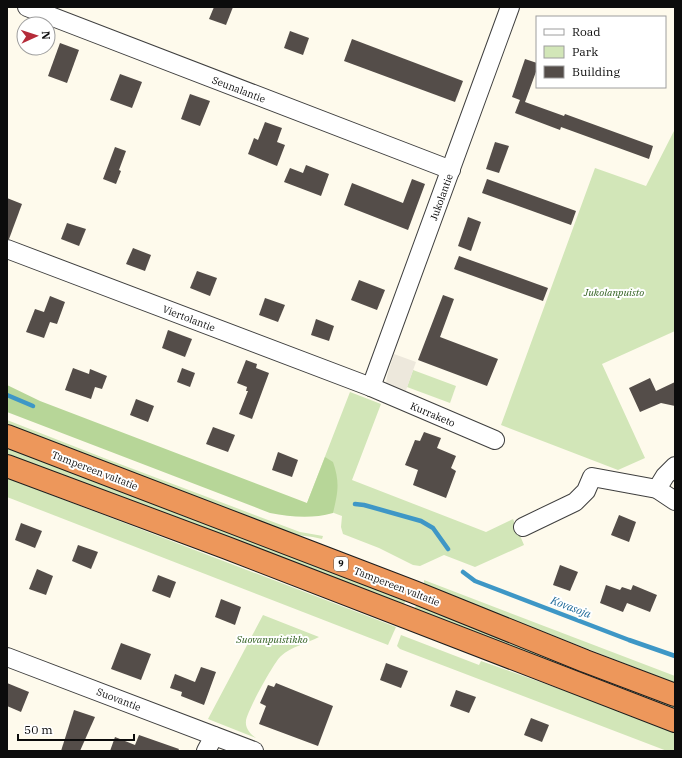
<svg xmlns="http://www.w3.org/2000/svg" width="682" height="758" font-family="'IBM Plex Serif',serif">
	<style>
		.green { fill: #d2e6b8 }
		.forest { fill: #b7d698 }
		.plaza { fill: #ede8dc }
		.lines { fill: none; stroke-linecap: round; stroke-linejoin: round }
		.stream { stroke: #3e97c6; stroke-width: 4.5 }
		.building { fill: #544d49 }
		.street-casing { stroke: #3f3f3f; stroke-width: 20 }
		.highway-casing { stroke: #1d1d1d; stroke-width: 24 }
		.street { stroke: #fff; stroke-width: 18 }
		.highway { stroke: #ed975b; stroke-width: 22 }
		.labels { text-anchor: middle; stroke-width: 4; stroke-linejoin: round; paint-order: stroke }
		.shield { fill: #fff; stroke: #555; stroke-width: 1 }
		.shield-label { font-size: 9px; font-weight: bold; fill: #0c0c0c }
		.street-label { font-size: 10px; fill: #0c0c0c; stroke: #fff }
		.park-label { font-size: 10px; font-style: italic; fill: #316020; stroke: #fff }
		.water-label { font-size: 11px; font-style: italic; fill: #1c6897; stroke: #fff }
	</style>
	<rect width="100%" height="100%" fill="#fefaec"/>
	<g class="green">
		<polygon points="675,129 675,331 602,364 645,458 618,470 501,425 595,168 646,186"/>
		<polygon points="413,370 456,386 450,403 407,387"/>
		<polygon points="350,392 381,404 352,480 486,532 513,519 524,545 475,567 444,555 420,566 413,565 379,548 343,534 341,527 342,516 307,503"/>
		<polygon points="7,420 104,458 300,532 323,536 322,539 313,537 289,534 7,426"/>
		<polygon points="7,446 406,599 403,607 193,525 7,454"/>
		<polygon points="7,478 396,627 388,645 7,497"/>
		<polygon points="424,580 675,676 675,683 424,585"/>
		<polygon points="417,603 675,702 675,710 414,610"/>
		<path d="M 263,615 L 319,637 C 307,643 291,647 281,656 C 274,662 246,713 246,721 C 245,728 250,734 256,738 L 208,719 Z"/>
		<polygon points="401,635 479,665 481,661 675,730 675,751 667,751 400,649 397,646"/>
	</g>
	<path class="forest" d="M 7,385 L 40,401 L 307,503 L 325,457 L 333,462 C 340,482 338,492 333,513 C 312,519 291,517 270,513 L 7,412 Z"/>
	<polygon class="plaza" points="394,354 416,362 404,396 386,384 387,376"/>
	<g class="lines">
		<g class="stream">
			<polyline points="7,395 33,406"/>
			<polyline points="355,504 364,505 421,521 433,528 448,549"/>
			<polyline points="463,572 475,581 629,640 675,656"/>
		</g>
	</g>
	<g class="building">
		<polygon points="214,7 233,7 226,25 209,19"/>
		<polygon points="290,31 309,38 303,55 284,48"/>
		<polygon points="352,39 463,81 455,102 344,61"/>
		<polygon points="60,43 79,50 67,83 48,76"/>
		<polygon points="525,59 537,63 537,69 525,102 564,116 565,114 653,146 649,159 561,127 560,130 515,113 520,100 512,97"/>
		<polygon points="120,74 142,82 132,108 110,100"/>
		<polygon points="190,94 210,101 200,126 181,119"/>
		<polygon points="265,122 282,128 277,142 285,145 277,166 248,154 254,138 258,140"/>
		<polygon points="495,142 509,146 499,173 486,169"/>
		<polygon points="115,147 126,151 119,170 121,171 116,184 103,179"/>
		<polygon points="306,165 329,174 321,196 284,182 290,168 303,173"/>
		<polygon points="412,179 425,184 408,230 344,205 352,183 403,203"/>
		<polygon points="487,179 576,211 571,225 482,193"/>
		<polygon points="7,198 22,204 9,239 7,239"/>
		<polygon points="468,217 481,222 471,251 458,246"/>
		<polygon points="67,223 86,229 79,246 61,239"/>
		<polygon points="133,248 151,255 145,271 126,264"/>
		<polygon points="459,256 548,288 543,301 454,269"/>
		<polygon points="197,271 217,278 210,296 190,288"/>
		<polygon points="359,280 385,290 377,310 351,300"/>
		<polygon points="443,295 454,299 440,337 498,359 487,386 418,360"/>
		<polygon points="50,296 65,302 57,324 50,322 44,338 26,332 35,309 44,312"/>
		<polygon points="265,298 285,305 278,322 259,315"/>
		<polygon points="316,319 334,326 329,341 311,335"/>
		<polygon points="168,330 192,339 185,357 162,348"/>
		<polygon points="246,360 257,364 256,368 269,373 252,419 239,414 248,391 246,391 247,387 237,383"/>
		<polygon points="73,368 89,374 90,369 107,376 102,389 95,387 91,399 65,390"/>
		<polygon points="182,368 195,373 190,387 177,382"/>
		<polygon points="650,378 656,391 675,382 675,406 661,403 640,412 629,388"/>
		<polygon points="136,399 154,406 148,422 130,415"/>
		<polygon points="213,427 235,435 228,452 206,444"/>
		<polygon points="424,432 441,438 437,448 456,456 451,468 456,471 446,498 413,485 418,470 405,465 415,440 420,441"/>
		<polygon points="278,452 298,460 292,477 272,470"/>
		<polygon points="619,515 636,522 629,542 611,535"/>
		<polygon points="21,523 42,531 35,548 15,540"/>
		<polygon points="78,545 98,552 91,569 72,561"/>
		<polygon points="560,565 578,572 570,591 553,585"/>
		<polygon points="37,569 53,576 46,595 29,589"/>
		<polygon points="158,575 176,582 170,598 152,591"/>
		<polygon points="606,585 620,590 622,587 631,590 633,585 657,595 650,612 627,603 623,612 600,603"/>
		<polygon points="221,599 241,607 235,625 215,617"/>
		<polygon points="121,643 151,654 141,680 111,669"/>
		<polygon points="386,663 408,671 401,688 380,680"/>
		<polygon points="201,667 216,672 204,705 181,696 182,692 170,688 175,674 195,682"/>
		<polygon points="7,683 29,692 21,712 7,706"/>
		<polygon points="276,683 333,706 318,746 259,724 266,706 260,703 268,685 274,687"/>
		<polygon points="456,690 476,697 469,713 450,706"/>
		<polygon points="74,710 95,717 80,751 61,751"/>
		<polygon points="531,718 549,725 542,742 524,735"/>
		<polygon points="139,735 179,749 178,751 110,751 115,737 135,745"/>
	</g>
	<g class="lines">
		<defs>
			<g id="street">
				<polyline points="27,7 451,170"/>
				<polyline points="7,249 371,387 495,440"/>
				<polyline points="371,387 510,7"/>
				<polyline points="657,489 665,476 675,466"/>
				<polyline points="523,527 575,502 586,491 592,477 657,489 675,501"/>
				<polyline points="7,657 254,751"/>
				<polyline points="206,751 214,736"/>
			</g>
			<g id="highway">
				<polyline points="7,436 414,592 585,661 675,695"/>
				<polyline points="7,466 227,548 675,721"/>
			</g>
		</defs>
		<use href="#street" class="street-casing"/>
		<use href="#highway" class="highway-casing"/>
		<use href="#street" class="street"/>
		<use href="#highway" class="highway"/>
	</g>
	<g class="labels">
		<rect class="shield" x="334" y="557" width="14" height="14" rx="3"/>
		<g class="shield-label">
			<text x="341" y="567">9</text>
		</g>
		<g class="street-label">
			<text transform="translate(239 89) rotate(21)" y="4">Seunalantie</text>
			<text transform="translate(441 197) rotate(-70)" y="4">Jukolantie</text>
			<text transform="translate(189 318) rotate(21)" y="4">Viertolantie</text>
			<text transform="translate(433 414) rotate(23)" y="4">Kurraketo</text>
			<text transform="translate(95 470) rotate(21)" y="4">Tampereen valtatie</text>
			<text transform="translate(397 586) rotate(21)" y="4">Tampereen valtatie</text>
			<text transform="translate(119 699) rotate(21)" y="4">Suovantie</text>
		</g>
		<g class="park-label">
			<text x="614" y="296">Jukolanpuisto</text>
			<text x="272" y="643">Suovanpuistikko</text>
		</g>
		<g class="water-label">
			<text transform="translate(571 607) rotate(21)" y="4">Kovasoja</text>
		</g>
	</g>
	<rect width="682" height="758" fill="none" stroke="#0c0c0c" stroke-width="16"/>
	<rect x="536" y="16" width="130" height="72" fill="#ffffff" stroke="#9e9e9e"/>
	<rect x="544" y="29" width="20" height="6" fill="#ffffff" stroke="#9e9e9e"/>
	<text x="572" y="36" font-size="12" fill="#0c0c0c">Road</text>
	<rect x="544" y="46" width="20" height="12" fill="#d2e6b8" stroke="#9e9e9e"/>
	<text x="572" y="56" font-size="12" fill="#0c0c0c">Park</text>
	<rect x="544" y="66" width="20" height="12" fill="#544d49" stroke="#9e9e9e"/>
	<text x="572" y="76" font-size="12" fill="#0c0c0c">Building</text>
	<g transform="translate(36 36) rotate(87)"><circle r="19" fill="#ffffff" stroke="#9e9e9e"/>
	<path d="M0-3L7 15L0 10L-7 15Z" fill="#b52b39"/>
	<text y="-6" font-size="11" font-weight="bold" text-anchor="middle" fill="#0c0c0c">N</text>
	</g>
	<path d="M18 734v6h116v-6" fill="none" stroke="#0c0c0c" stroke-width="2"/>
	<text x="24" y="734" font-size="12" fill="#0c0c0c" stroke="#ffffff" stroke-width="3" paint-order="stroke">50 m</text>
</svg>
